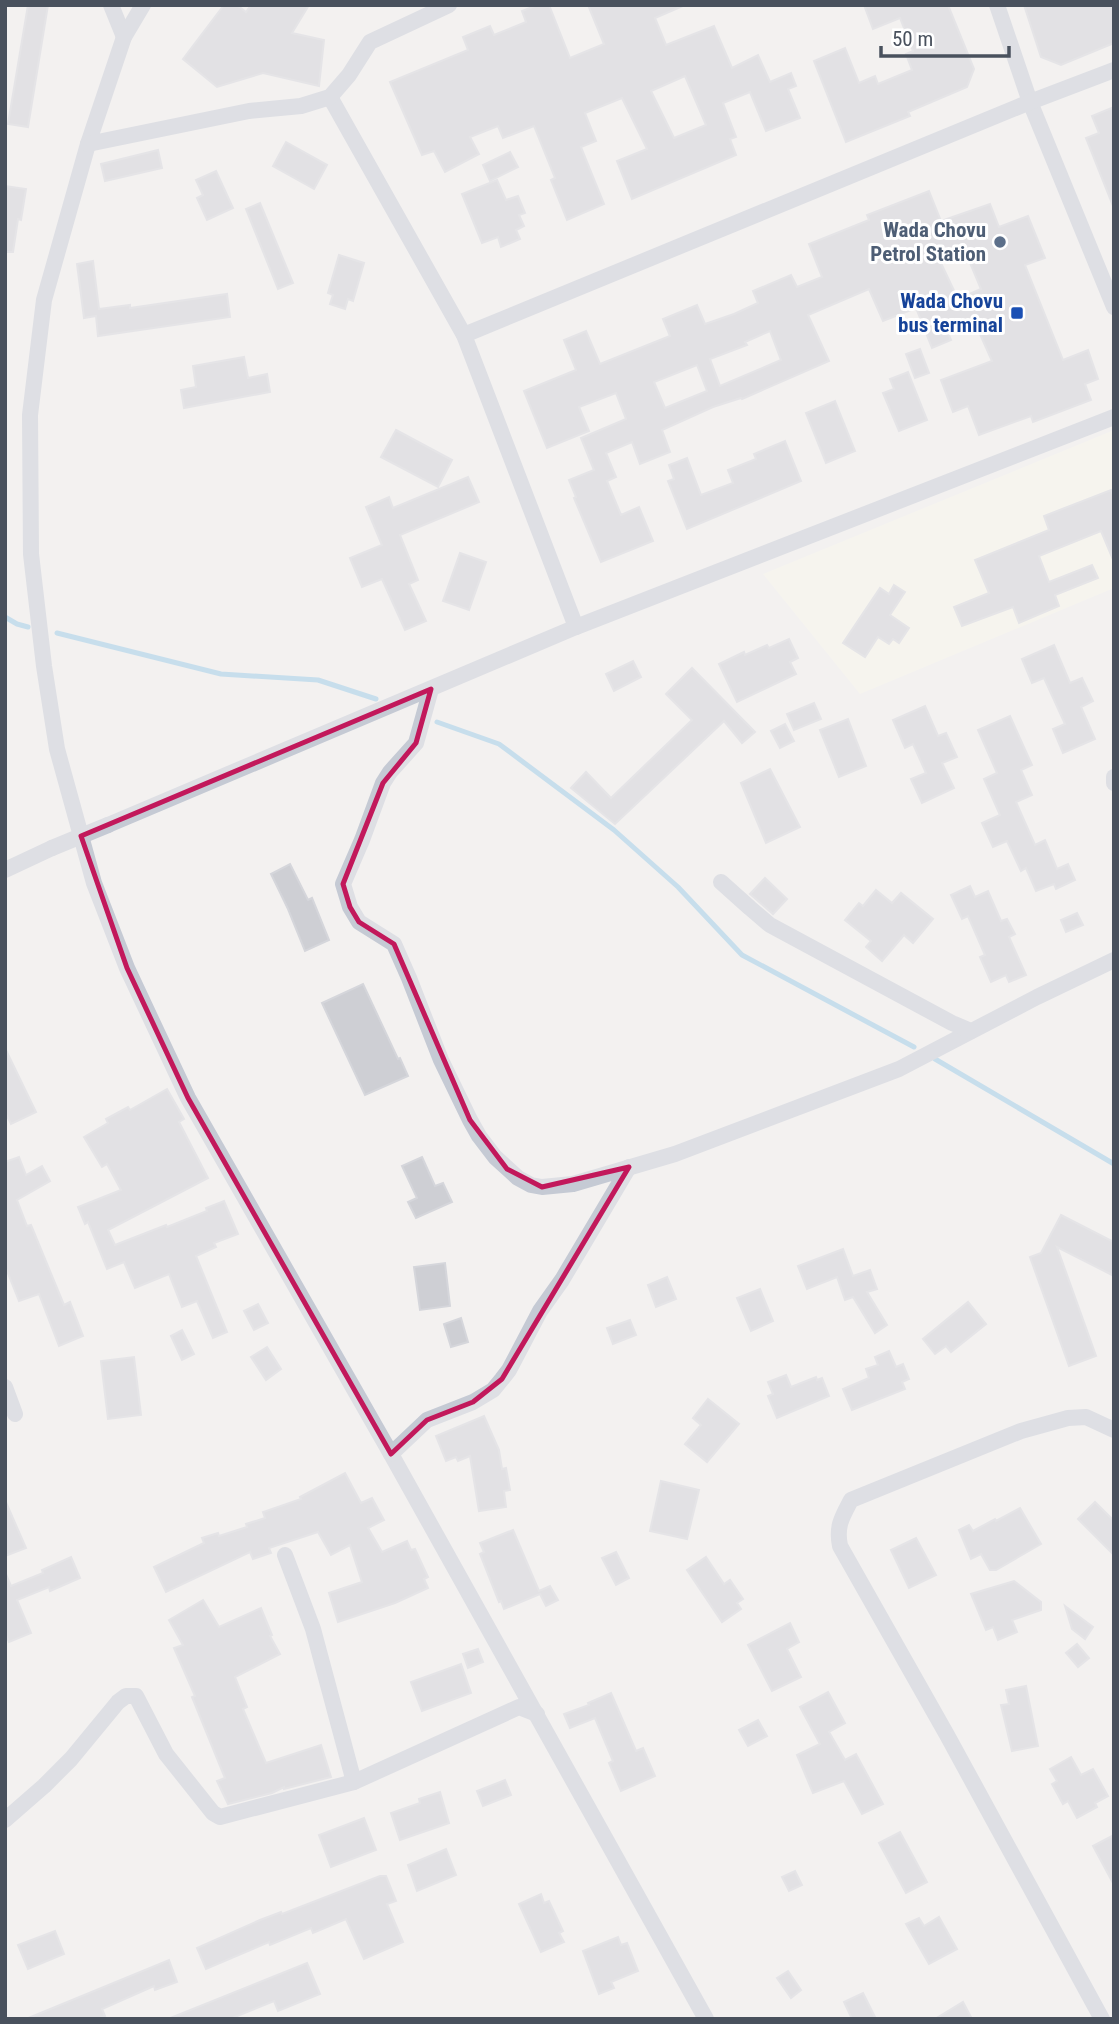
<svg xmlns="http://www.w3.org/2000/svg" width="1119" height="2024" font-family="'Roboto Condensed',sans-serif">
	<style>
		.commercial { fill: #fbf9ec }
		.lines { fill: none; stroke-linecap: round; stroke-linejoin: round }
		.stream { stroke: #93c8e6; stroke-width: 5 }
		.building { fill: #cecfd4; stroke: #d5d6db; stroke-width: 2; fill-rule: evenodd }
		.minor { stroke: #c5cad4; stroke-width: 16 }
		.minor-bridge { stroke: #c5cad4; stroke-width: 16 }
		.marked { fill: none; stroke: #c2185b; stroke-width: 5; stroke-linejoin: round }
		.service-dot { fill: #5c6f8a; stroke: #fff; stroke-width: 2.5 }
		.transit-dot { fill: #1a4fb4; stroke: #fff; stroke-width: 2.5 }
		.labels { text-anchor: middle; stroke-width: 6; stroke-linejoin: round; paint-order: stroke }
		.service-label { font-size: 21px; font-weight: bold; fill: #4e5e75; stroke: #fff; text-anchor: end }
		.transit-label { font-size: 21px; font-weight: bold; fill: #164399; stroke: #fff; text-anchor: end }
	</style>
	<rect width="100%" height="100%" fill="#f3f1f0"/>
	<polygon class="commercial" points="1114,430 1114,588 860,694 763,574"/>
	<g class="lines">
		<g class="stream">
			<polyline points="5,617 17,624 28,627"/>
			<polyline points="57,633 221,674 318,680 376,699"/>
			<polyline points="437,722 499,744 614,830 678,887 742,955 914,1047"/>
			<polyline points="935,1059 1114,1164"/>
		</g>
	</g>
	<g class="building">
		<polygon points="28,5 48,5 28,127 8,124"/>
		<polygon points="224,5 237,5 246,12 251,5 309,5 292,33 324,40 319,86 263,73 217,87 183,59"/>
		<path d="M 537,5 L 549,5 L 570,58 L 604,44 L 588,5 L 685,5 L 655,18 L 666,45 L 714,26 L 732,68 L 758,55 L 770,82 L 791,73 L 796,86 L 788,89 L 800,118 L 766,131 L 750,92 L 723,103 L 736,137 L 730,139 L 736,155 L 632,199 L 617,161 L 647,149 L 622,98 L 585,113 L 596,141 L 581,147 L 604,204 L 567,220 L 551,180 L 555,178 L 534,126 L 503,138 L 498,126 L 470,137 L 479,154 L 445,172 L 434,151 L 422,155 L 390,82 L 468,50 L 463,37 L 490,26 L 494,35 L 526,22 L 522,11 ZM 685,76 L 706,125 L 674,138 L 651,91 Z"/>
		<polygon points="864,5 948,5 974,69 967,87 908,112 910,116 846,142 814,61 845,48 859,83 875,76 878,84 912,70 906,54 913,51 900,18 873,29"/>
		<polygon points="1024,5 1114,5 1114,43 1061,65 1041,57"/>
		<polygon points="1114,107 1114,206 1113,206 1086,138 1099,133 1092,116"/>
		<polygon points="286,142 327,165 314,189 273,166"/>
		<polygon points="158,150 162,168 105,181 101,164"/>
		<polygon points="510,152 518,167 490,181 483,165"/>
		<polygon points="216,171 233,208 207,220 197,198 203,195 196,180"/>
		<polygon points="497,180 506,200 518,196 525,213 519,215 524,226 516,230 520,239 501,247 498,237 482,243 462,194"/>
		<polygon points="5,186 26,189 21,220 18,219 13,252 5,252"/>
		<path d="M 929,191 L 941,221 L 990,204 L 999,227 L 1028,216 L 1045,258 L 1025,265 L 1063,360 L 1088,350 L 1098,379 L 1085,384 L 1091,400 L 1033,422 L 1031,416 L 979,435 L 968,406 L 953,412 L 941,380 L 992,361 L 975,323 L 948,333 L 951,340 L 932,348 L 916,308 L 883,321 L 869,289 L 808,315 L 829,361 L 742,399 L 741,398 L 713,407 L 662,430 L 670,452 L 640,464 L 632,442 L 606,453 L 616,477 L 607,481 L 621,515 L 639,507 L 653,541 L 601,562 L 574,498 L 576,497 L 569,480 L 594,470 L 581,438 L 626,419 L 616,393 L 579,407 L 589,431 L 547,448 L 524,391 L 576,370 L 564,340 L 586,331 L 600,364 L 670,336 L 663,319 L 697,305 L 705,324 L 734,314 L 758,303 L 753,291 L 791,275 L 797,287 L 822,277 L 809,244 L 869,220 L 867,215 ZM 965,251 L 981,289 L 958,299 L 940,261 ZM 770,331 L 781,360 L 720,386 L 710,359 L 747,345 L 745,342 ZM 697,365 L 707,391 L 665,408 L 654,382 Z"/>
		<polygon points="260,203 293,283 278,289 246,209"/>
		<polygon points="339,255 364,263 353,301 348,299 345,309 330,304 333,295 328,293"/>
		<polygon points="93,261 99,309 130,305 130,308 227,294 230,317 98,336 96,316 84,318 77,264"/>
		<polygon points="920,349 929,373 915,378 906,354"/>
		<polygon points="244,357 248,378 267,374 270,392 184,408 181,390 196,387 193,366"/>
		<polygon points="908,372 927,420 899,431 883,393 894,389 890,379"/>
		<polygon points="835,401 855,451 826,463 806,413"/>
		<polygon points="396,430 452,460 438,487 381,457"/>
		<polygon points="785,441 801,481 687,529 668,481 674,479 669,465 687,458 701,495 733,483 728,470 756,459 754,454"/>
		<polygon points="468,477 479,502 400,535 418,580 409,584 426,621 405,630 382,579 362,587 350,558 382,545 366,507 389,497 393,508"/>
		<polygon points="1111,490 1114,497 1114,562 1101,531 1039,556 1049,582 1092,565 1098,578 1055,595 1059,606 1019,623 1013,607 962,626 954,607 989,593 975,560 1049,530 1044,516"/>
		<polygon points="460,553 486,562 469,610 443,601"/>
		<polygon points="894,585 905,592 890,615 909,628 899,643 893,639 889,644 878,637 865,657 843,643 880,588 889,594"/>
		<polygon points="789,639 798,658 790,662 796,674 737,702 719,664 744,652 745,655 767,645 769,648"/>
		<polygon points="1054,645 1070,683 1082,678 1093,701 1081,707 1095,739 1063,753 1053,729 1065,724 1044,678 1032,683 1022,659"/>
		<polygon points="633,661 641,677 614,691 606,674"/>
		<polygon points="692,668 755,732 742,743 724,721 615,824 571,788 586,772 611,798 692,720 666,694"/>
		<polygon points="814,703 821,719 794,730 787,714"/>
		<polygon points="925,706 938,736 946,733 957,757 942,763 954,788 922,803 911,779 926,773 913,744 905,748 893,720"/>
		<polygon points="1010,716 1032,765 1021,770 1032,795 1016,802 1035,845 1045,840 1057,869 1068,864 1075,880 1056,889 1054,884 1036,891 1026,868 1021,871 1007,841 993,847 982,823 1000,815 984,779 997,773 978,730"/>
		<polygon points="848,719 866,766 839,777 820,730"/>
		<polygon points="785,724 794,741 780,748 771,731"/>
		<polygon points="770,769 800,827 766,843 741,783"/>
		<polygon points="290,864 308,900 312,898 329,940 305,951 288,909 271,874"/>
		<polygon points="765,878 787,899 773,914 750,894"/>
		<polygon points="970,886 975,897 988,891 1001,921 1007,919 1015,934 1009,937 1026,975 1009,982 1006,975 991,982 980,957 985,955 968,916 962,919 951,895"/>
		<polygon points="876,890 892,903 901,893 933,919 913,943 904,935 882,961 866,947 871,941 845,920 859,903 863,906"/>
		<polygon points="1077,913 1083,925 1066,932 1061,920"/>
		<polygon points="363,984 398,1059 400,1058 408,1076 365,1095 322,1003"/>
		<polygon points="5,1048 36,1112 11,1124 5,1112"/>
		<polygon points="167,1089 184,1119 179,1122 208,1178 108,1230 115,1245 166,1225 167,1227 207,1211 206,1208 224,1201 238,1234 214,1243 216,1247 196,1256 227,1332 213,1338 197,1301 182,1307 169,1274 135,1288 124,1262 107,1269 88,1222 85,1224 78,1207 121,1190 107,1164 102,1167 84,1137 108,1123 106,1119 128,1107 130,1110"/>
		<polygon points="19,1157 26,1175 42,1166 50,1181 17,1200 27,1226 31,1225 64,1305 70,1302 83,1336 59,1346 39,1294 19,1301 5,1266 5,1162"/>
		<polygon points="422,1157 435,1186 443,1183 452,1202 416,1218 408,1202 417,1198 402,1166"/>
		<polygon points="1061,1215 1114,1242 1114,1276 1057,1247 1096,1356 1069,1366 1030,1257 1041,1253"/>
		<polygon points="843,1249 853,1276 870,1270 877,1289 867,1292 887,1325 875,1333 853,1297 845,1300 837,1277 807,1289 798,1266"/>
		<polygon points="445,1263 450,1306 420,1310 414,1267"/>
		<polygon points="667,1277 676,1299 656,1307 648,1285"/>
		<polygon points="760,1289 773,1321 751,1331 737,1298"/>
		<polygon points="968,1302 986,1324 951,1352 946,1346 935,1354 923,1339"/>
		<polygon points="258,1304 268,1323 254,1330 244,1311"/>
		<polygon points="461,1318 468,1342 451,1347 444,1324"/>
		<polygon points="630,1320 636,1335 613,1344 607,1328"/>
		<polygon points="182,1330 194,1354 182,1360 171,1336"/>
		<polygon points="267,1347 281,1369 266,1380 251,1357"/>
		<polygon points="889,1351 896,1367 903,1364 909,1379 902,1382 905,1389 852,1410 843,1389 869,1378 866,1369 878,1365 875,1357"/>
		<polygon points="134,1357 141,1415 108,1419 101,1361"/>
		<polygon points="786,1375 791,1387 816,1377 817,1380 822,1378 829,1396 777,1418 768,1396 773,1394 768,1382"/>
		<polygon points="708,1399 739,1424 707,1462 685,1444 701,1425 693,1418"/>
		<polygon points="484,1416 499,1450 502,1469 506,1468 510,1490 504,1491 506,1507 479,1511 470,1456 458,1461 456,1457 446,1461 436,1436"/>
		<polygon points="345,1473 361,1503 372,1498 384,1520 368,1528 382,1552 407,1541 411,1550 415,1549 428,1577 424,1579 428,1588 395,1603 338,1622 329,1593 362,1582 350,1545 331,1555 318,1532 269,1548 271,1553 253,1559 250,1552 166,1592 154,1567 204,1543 202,1538 218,1533 219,1536 247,1527 246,1524 265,1518 263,1512 301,1499 300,1497"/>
		<polygon points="661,1481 699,1490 687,1539 650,1531"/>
		<polygon points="5,1500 26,1548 5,1556"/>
		<polygon points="1095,1502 1114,1521 1114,1555 1078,1519"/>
		<polygon points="1020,1508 1041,1544 996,1570 990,1570 981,1554 971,1559 959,1530 969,1525 973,1531 995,1519 996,1521"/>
		<polygon points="513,1530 539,1591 550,1586 558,1600 546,1606 540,1594 504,1609 501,1601 499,1602 480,1554 484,1552 480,1543"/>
		<polygon points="916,1538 936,1575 909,1588 891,1550"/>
		<polygon points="616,1552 629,1578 616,1585 602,1558"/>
		<polygon points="71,1557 80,1578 50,1591 49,1587 17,1600 31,1633 9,1642 5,1633 5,1572 11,1586 43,1573 42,1570"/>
		<polygon points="706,1557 724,1584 730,1580 743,1599 737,1603 741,1609 722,1622 687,1570"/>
		<polygon points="1014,1581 1041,1602 1041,1610 1012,1620 1017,1632 998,1640 993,1627 986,1630 971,1594"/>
		<polygon points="203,1600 219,1627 261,1608 272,1635 270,1636 280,1654 235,1677 247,1707 243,1709 266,1763 321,1745 331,1777 284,1789 284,1787 272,1793 228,1804 217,1781 225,1778 192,1697 195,1696 174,1648 183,1645 169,1620"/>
		<polygon points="1065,1606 1093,1627 1085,1639 1072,1629"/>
		<polygon points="790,1623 799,1642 787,1649 801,1677 772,1691 748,1645"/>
		<polygon points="1077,1644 1089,1658 1078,1667 1066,1653"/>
		<polygon points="478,1649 483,1662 468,1668 463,1654"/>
		<polygon points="461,1664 471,1693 422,1711 411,1682"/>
		<polygon points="1026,1686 1038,1746 1012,1751 1001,1705 1009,1704 1006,1690"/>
		<polygon points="828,1692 845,1723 829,1732 845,1760 856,1754 883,1804 862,1814 844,1781 813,1793 797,1755 820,1744 800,1707"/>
		<polygon points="611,1693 636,1751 643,1748 655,1776 621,1791 609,1763 613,1761 595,1718 570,1728 564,1714 589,1705 588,1703"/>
		<polygon points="758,1720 767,1736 748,1746 739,1730"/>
		<polygon points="1071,1757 1081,1775 1093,1769 1108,1796 1095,1803 1097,1807 1077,1818 1068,1801 1063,1804 1052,1784 1057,1781 1050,1769"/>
		<polygon points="505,1780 511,1795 483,1806 477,1791"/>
		<polygon points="440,1792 449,1823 400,1840 391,1813 420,1803 419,1799"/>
		<polygon points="364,1818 376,1850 331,1867 319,1835"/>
		<polygon points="900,1832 927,1882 906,1893 879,1843"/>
		<polygon points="1114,1835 1114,1885 1093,1846"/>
		<polygon points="446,1849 456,1875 417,1891 408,1865"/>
		<polygon points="795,1871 802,1885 789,1891 782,1877"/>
		<polygon points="380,1876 386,1876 396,1901 387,1904 403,1942 364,1959 346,1919 313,1933 311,1928 270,1945 269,1942 206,1969 197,1948 260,1920 281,1912 282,1914"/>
		<polygon points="541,1894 544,1903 549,1901 563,1931 559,1933 564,1942 541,1952 519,1904"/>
		<polygon points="939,1917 957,1949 929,1964 906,1924 919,1918 924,1926"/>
		<polygon points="55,1931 64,1954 28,1969 18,1945"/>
		<polygon points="618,1937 621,1945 627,1943 638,1971 611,1982 614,1988 599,1994 583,1951"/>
		<polygon points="169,1960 177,1982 155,1990 154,1986 102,2009 105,2016 97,2019 26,2019"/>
		<polygon points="307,1963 320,1994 278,2011 274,2001 230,2019 168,2019"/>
		<polygon points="788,1971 801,1990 791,1998 777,1978"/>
		<polygon points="863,1993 876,2019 852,2019 844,2002"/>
		<polygon points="963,2002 972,2019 935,2019"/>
	</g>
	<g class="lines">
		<g class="minor">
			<polyline points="111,5 124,37"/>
			<polyline points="143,5 124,37 88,144 44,300 30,415 31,554 44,666 57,749 94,883 127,968 188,1098 391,1454 706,2019"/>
			<polyline points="997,5 1030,102 1114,307"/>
			<polyline points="330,97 464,335 576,627"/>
			<polyline points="88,144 249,111 301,106 330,97 349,75 370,42 449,5"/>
			<polyline points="464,335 1030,102 1114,70"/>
			<polyline points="431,689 416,743 390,772 383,783 362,840 343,884 350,907 359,922 394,944 409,978 441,1060 470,1120 479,1136 495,1157 518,1178 531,1185 542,1187 573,1184 675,1154 899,1069 1037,997 1114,960"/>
			<polyline points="1114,777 1114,783"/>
			<polyline points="108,825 576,627 1114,417"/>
			<polyline points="5,870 52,848"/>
			<polyline points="721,882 750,908 770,925 952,1023 971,1031"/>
			<polyline points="5,1387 15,1414"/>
			<polyline points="391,1454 427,1420 473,1402 493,1390 502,1379 509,1370 540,1311 562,1280 629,1167"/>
			<polyline points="285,1555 313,1629 354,1782"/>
			<polyline points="5,1820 44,1786 71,1759 118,1702 126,1696 136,1696 166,1754 213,1813 220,1817 354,1782 519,1707 537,1714"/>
			<path d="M 1102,2019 L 947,1735 L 840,1546 C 836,1526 842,1517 851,1500 L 1021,1431 L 1068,1418 L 1086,1417 L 1114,1430"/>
		</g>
		<polyline class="minor-bridge" points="52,848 108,825"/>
	</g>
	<path d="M0 0H1119V2024H0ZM 431,689 L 416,743 L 383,783 L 343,884 L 350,907 L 359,922 L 394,944 L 470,1120 L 507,1169 L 542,1187 L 629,1167 L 502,1379 L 473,1402 L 427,1420 L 391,1454 L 188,1098 L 127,968 L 81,836 Z" fill="#f3f1f0" fill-opacity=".55" fill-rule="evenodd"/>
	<path class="marked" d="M 431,689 L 416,743 L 383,783 L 343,884 L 350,907 L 359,922 L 394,944 L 470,1120 L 507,1169 L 542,1187 L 629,1167 L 502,1379 L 473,1402 L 427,1420 L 391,1454 L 188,1098 L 127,968 L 81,836 Z"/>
	<circle class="service-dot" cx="1000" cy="242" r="7"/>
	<rect class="transit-dot" x="1010" y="306" width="14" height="14" rx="3.5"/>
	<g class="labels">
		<g class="service-label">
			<text x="986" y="237">Wada Chovu<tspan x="986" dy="24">Petrol Station</tspan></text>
		</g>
		<g class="transit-label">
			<text x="1003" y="308">Wada Chovu<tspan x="1003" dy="24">bus terminal</tspan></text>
		</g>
	</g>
	<rect width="1119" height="2024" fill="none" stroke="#49515d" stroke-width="14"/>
	<path d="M881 46v10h128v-10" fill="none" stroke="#49515d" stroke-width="3.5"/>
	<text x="892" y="46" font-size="21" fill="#49515d" stroke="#ffffff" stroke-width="5" paint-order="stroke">50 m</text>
</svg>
